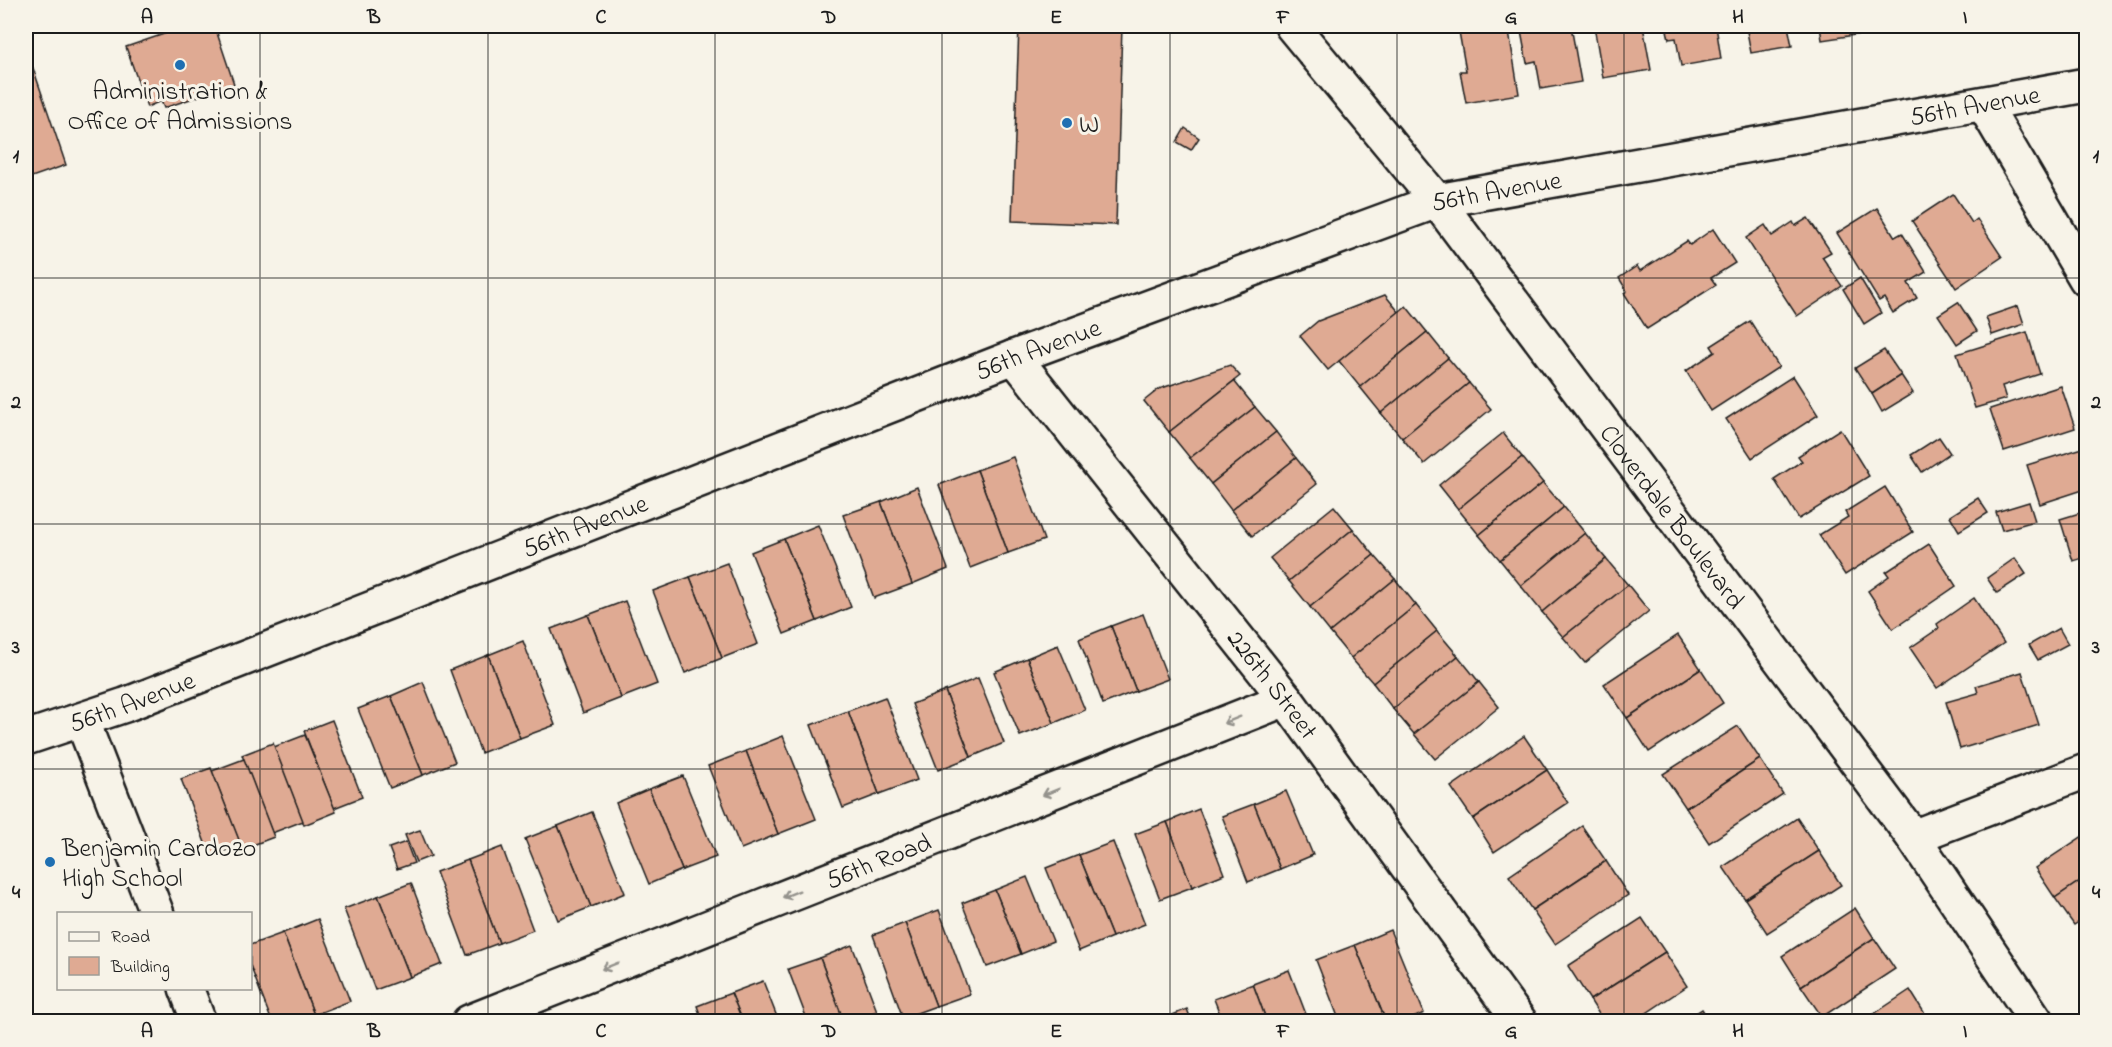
<svg xmlns="http://www.w3.org/2000/svg" width="2112" height="1047" font-family="'Indie Flower',sans-serif">
	<style>
		.building { fill: #dfaa93; stroke: #1c1c1c; stroke-width: 1.5 }
		.lines { fill: none; stroke-linecap: round; stroke-linejoin: round }
		.minor-casing { stroke: #1c1c1c; stroke-width: 38 }
		.minor { stroke: #f7f3e8; stroke-width: 33 }
		.oneway { stroke: #94928c }
		.grid { fill: none; stroke: #1c1c1c; stroke-width: 1.5; stroke-opacity: 0.55 }
		.poi-dot { fill: #1f6fb2; stroke: #f7f3e8; stroke-width: 2 }
		.labels { text-anchor: middle; stroke-width: 6; stroke-linejoin: round; paint-order: stroke }
		.poi-label { font-size: 26px; fill: #1c1c1c; stroke: #f7f3e8; text-anchor: start }
		.street-label { font-size: 26px; fill: #1c1c1c; stroke: #f7f3e8 }
		.neatline { fill: none; stroke: #1c1c1c; stroke-width: 2 }
		.grid-label { font-size: 20px; text-anchor: middle; font-weight: bold; fill: #1c1c1c }
	</style>
	<rect width="100%" height="100%" fill="#f7f3e8"/>
	<filter id="ink" filterUnits="userSpaceOnUse"><feTurbulence type="fractalNoise" baseFrequency=".0167" numOctaves="2"/><feDisplacementMap in="SourceGraphic" scale="12" xChannelSelector="R" yChannelSelector="G"/><feConvolveMatrix kernelMatrix="1 2 1 2 8 2 1 2 1" color-interpolation-filters="sRGB"/></filter>
	<g filter="url(#ink)">
		<g class="building">
			<polygon points="158,26 236,26 236,27 217,33 234,84 164,108 161,101 147,107 126,47 167,33"/>
			<polygon points="1019,26 1122,26 1116,225 1012,221"/>
			<polygon points="1458,26 1508,26 1519,94 1466,103 1460,71 1466,71"/>
			<polygon points="1520,26 1571,26 1581,82 1541,89 1536,61 1527,63"/>
			<polygon points="1594,26 1643,26 1651,70 1603,78"/>
			<polygon points="1666,26 1716,26 1721,59 1681,66 1676,38 1669,39"/>
			<polygon points="1746,26 1788,26 1792,46 1751,53"/>
			<polygon points="1820,26 1860,26 1861,34 1822,40"/>
			<polygon points="33,68 66,165 26,179 26,71"/>
			<polygon points="1185,128 1199,138 1191,150 1177,142"/>
			<polygon points="1953,194 1972,223 1977,219 2002,257 1956,288 1912,221"/>
			<polygon points="1877,208 1895,237 1902,233 1926,272 1908,283 1917,298 1893,313 1884,298 1879,301 1837,233"/>
			<polygon points="1808,218 1831,252 1822,257 1842,286 1797,316 1746,238 1765,225 1772,236 1793,222 1795,226"/>
			<polygon points="1713,229 1735,263 1711,278 1716,285 1647,329 1624,293 1627,291 1619,278 1637,266 1640,271 1687,241 1690,245"/>
			<polygon points="1860,278 1881,313 1864,324 1843,289"/>
			<polygon points="1385,295 1399,312 1328,370 1300,336 1318,321"/>
			<polygon points="1958,302 1977,331 1957,344 1938,315"/>
			<polygon points="1406,306 1427,332 1360,387 1339,361"/>
			<polygon points="2018,306 2024,324 1992,335 1986,317"/>
			<polygon points="1750,321 1779,367 1711,411 1686,371 1715,352 1711,346"/>
			<polygon points="1427,332 1448,358 1381,413 1360,387"/>
			<polygon points="2027,332 2040,374 2002,386 2006,399 1975,408 1957,354"/>
			<polygon points="1884,350 1901,375 1872,394 1855,368"/>
			<polygon points="1448,358 1469,383 1402,438 1381,413"/>
			<polygon points="1230,365 1240,376 1169,432 1144,401 1159,389"/>
			<polygon points="1901,375 1913,393 1882,412 1872,394"/>
			<polygon points="1793,376 1818,415 1752,458 1726,419"/>
			<polygon points="1234,381 1255,407 1190,458 1169,432"/>
			<polygon points="1469,383 1491,409 1424,464 1402,438"/>
			<polygon points="2061,386 2075,428 2004,451 1990,409"/>
			<polygon points="1255,407 1276,432 1211,484 1190,458"/>
			<polygon points="1840,429 1869,476 1799,519 1774,479 1802,461 1798,456"/>
			<polygon points="1276,432 1296,458 1231,510 1211,484"/>
			<polygon points="1503,433 1522,457 1458,509 1439,485"/>
			<polygon points="1939,437 1950,453 1922,472 1911,455"/>
			<polygon points="2086,447 2086,489 2040,504 2027,465"/>
			<polygon points="1013,457 1044,540 1008,553 977,470"/>
			<polygon points="1522,457 1543,483 1479,535 1458,509"/>
			<polygon points="1296,458 1317,484 1252,536 1231,510"/>
			<polygon points="977,470 1008,553 970,568 939,485"/>
			<polygon points="1543,483 1564,507 1500,560 1479,535"/>
			<polygon points="917,487 948,569 912,584 881,502"/>
			<polygon points="1885,487 1913,532 1845,575 1819,535 1848,517 1845,512"/>
			<polygon points="1978,498 1988,513 1959,531 1950,516"/>
			<polygon points="881,502 912,584 874,598 843,515"/>
			<polygon points="2029,502 2035,521 2002,530 1996,512"/>
			<polygon points="1334,506 1353,529 1289,581 1270,558"/>
			<polygon points="1564,507 1585,533 1521,586 1500,560"/>
			<polygon points="2086,511 2086,557 2073,561 2060,519"/>
			<polygon points="818,525 851,607 817,621 784,539"/>
			<polygon points="1353,529 1374,555 1310,607 1289,581"/>
			<polygon points="1585,533 1606,559 1542,612 1521,586"/>
			<polygon points="784,539 817,621 784,634 751,552"/>
			<polygon points="1929,544 1956,586 1893,629 1868,591 1889,576 1886,572"/>
			<polygon points="1374,555 1395,579 1330,632 1310,607"/>
			<polygon points="2015,558 2026,574 1997,593 1987,578"/>
			<polygon points="1606,559 1628,585 1563,637 1542,612"/>
			<polygon points="727,563 758,644 722,658 690,577"/>
			<polygon points="690,577 722,658 685,673 653,591"/>
			<polygon points="1395,579 1416,605 1351,658 1330,632"/>
			<polygon points="1628,585 1649,611 1585,663 1563,637"/>
			<polygon points="1974,598 2004,643 1937,688 1910,648 1939,628 1937,624"/>
			<polygon points="625,601 657,684 621,698 588,615"/>
			<polygon points="1416,605 1437,631 1373,683 1351,658"/>
			<polygon points="1143,614 1168,679 1136,691 1111,626"/>
			<polygon points="588,615 621,698 583,713 551,629"/>
			<polygon points="1111,626 1136,691 1103,704 1079,639"/>
			<polygon points="2059,628 2068,644 2038,660 2029,645"/>
			<polygon points="1437,631 1458,656 1393,709 1373,683"/>
			<polygon points="1678,635 1701,669 1627,718 1604,684"/>
			<polygon points="523,641 555,725 520,738 488,655"/>
			<polygon points="1058,645 1085,710 1054,723 1027,658"/>
			<polygon points="488,655 520,738 481,753 450,670"/>
			<polygon points="1458,656 1479,682 1414,734 1393,709"/>
			<polygon points="1027,658 1054,723 1020,736 994,672"/>
			<polygon points="1701,669 1723,703 1649,752 1627,718"/>
			<polygon points="2022,672 2039,725 1960,749 1946,702 1978,693 1976,686"/>
			<polygon points="978,678 1004,743 971,757 945,691"/>
			<polygon points="423,682 455,762 423,775 391,696"/>
			<polygon points="1479,682 1499,707 1435,759 1414,734"/>
			<polygon points="945,691 971,757 938,770 912,704"/>
			<polygon points="391,696 423,775 390,788 358,709"/>
			<polygon points="885,697 917,780 879,794 848,711"/>
			<polygon points="848,711 879,794 843,808 811,725"/>
			<polygon points="332,720 362,797 334,808 304,731"/>
			<polygon points="1738,726 1760,759 1686,808 1663,774"/>
			<polygon points="305,735 336,812 304,825 274,747"/>
			<polygon points="783,736 816,819 778,834 746,751"/>
			<polygon points="1524,736 1547,770 1473,819 1451,787"/>
			<polygon points="273,743 303,821 272,833 242,755"/>
			<polygon points="746,751 778,834 741,849 708,766"/>
			<polygon points="244,759 274,837 242,849 212,771"/>
			<polygon points="1760,759 1783,794 1709,843 1686,808"/>
			<polygon points="211,768 241,845 210,856 181,779"/>
			<polygon points="1547,770 1568,803 1494,852 1473,819"/>
			<polygon points="683,776 716,857 682,870 649,789"/>
			<polygon points="649,789 682,870 649,884 616,803"/>
			<polygon points="1286,791 1313,855 1280,869 1254,804"/>
			<polygon points="1254,804 1280,869 1248,882 1222,816"/>
			<polygon points="1199,809 1224,874 1192,887 1167,822"/>
			<polygon points="592,812 625,893 591,907 558,826"/>
			<polygon points="1797,818 1819,851 1745,899 1723,867"/>
			<polygon points="1167,822 1192,887 1160,899 1135,834"/>
			<polygon points="558,826 591,907 558,920 525,839"/>
			<polygon points="1582,826 1606,861 1532,910 1509,876"/>
			<polygon points="420,830 431,856 416,862 405,835"/>
			<polygon points="2086,834 2086,877 2055,898 2035,868"/>
			<polygon points="406,842 414,863 397,869 389,848"/>
			<polygon points="1113,842 1145,924 1112,937 1079,855"/>
			<polygon points="502,847 533,930 499,943 468,860"/>
			<polygon points="1819,851 1841,885 1767,933 1745,899"/>
			<polygon points="1079,855 1112,937 1079,951 1046,868"/>
			<polygon points="468,860 499,943 467,955 436,872"/>
			<polygon points="1606,861 1628,895 1555,944 1532,910"/>
			<polygon points="1027,877 1053,941 1021,954 995,890"/>
			<polygon points="2086,877 2086,917 2074,925 2055,898"/>
			<polygon points="411,883 442,964 410,977 378,896"/>
			<polygon points="995,890 1021,954 987,967 962,903"/>
			<polygon points="378,896 410,977 375,990 344,909"/>
			<polygon points="1855,908 1874,938 1801,986 1782,956"/>
			<polygon points="939,910 970,994 936,1006 905,923"/>
			<polygon points="1642,918 1665,952 1590,1000 1568,966"/>
			<polygon points="318,919 350,1001 314,1015 283,933"/>
			<polygon points="905,923 936,1006 903,1018 873,935"/>
			<polygon points="1390,930 1424,1013 1404,1022 1386,1022 1355,945"/>
			<polygon points="283,933 314,1015 298,1022 272,1022 250,965 250,945"/>
			<polygon points="1874,938 1895,969 1822,1017 1801,986"/>
			<polygon points="852,945 877,1011 849,1022 844,1022 820,958"/>
			<polygon points="1355,945 1386,1022 1340,1022 1316,960"/>
			<polygon points="1665,952 1687,986 1633,1022 1604,1022 1590,1000"/>
			<polygon points="820,958 844,1022 808,1022 788,969"/>
			<polygon points="1289,970 1309,1022 1267,1022 1253,984"/>
			<polygon points="763,981 779,1022 743,1022 731,993"/>
			<polygon points="1253,984 1267,1022 1223,1022 1214,999"/>
			<polygon points="1910,990 1930,1022 1862,1022"/>
			<polygon points="731,993 743,1022 703,1022 697,1006"/>
			<polygon points="1187,1009 1192,1022 1156,1022"/>
			<polygon points="1702,1009 1710,1022 1682,1022"/>
			<polygon points="673,1015 675,1022 655,1022"/>
		</g>
		<g class="lines">
			<defs>
				<g id="minor">
					<path id="s1" d="M 1292,26 L 1437,201 L 1913,837 L 2037,1022"/>
					<polyline points="1984,105 2086,279"/>
					<path id="s2" d="M 1014,357 L 1286,699 L 1520,1022"/>
					<polyline points="82,720 157,914"/>
					<path id="s3" d="M 26,738 L 125,705 L 1014,357 L 1437,201 L 2086,85"/>
					<polyline points="1913,837 2086,771"/>
					<polyline points="186,988 199,1022"/>
					<path id="s4" d="M 469,1022 L 1286,699"/>
				</g>
			</defs>
			<use href="#minor" class="minor-casing"/>
			<use href="#minor" class="minor"/>
		</g>
		<defs><path id="oneway-shaft" d="M-6 0H5M1.5-3L5.5 0L1.5 3" fill="none" stroke-width="1.6" stroke-linecap="round" stroke-linejoin="round" transform="scale(1.5)"/></defs>
		<g class="oneway">
			<use href="#oneway-shaft" transform="translate(1232 720) rotate(158)"/>
			<use href="#oneway-shaft" transform="translate(1051 792) rotate(158)"/>
			<use href="#oneway-shaft" transform="translate(791 894) rotate(158)"/>
			<use href="#oneway-shaft" transform="translate(610 966) rotate(158)"/>
		</g>
	</g>
	<path class="grid" d="M 260,26 L 260,1022M 488,26 L 488,1022M 715,26 L 715,1022M 942,26 L 942,1022M 1170,26 L 1170,1022M 1397,26 L 1397,1022M 1624,26 L 1624,1022M 1852,26 L 1852,1022M 26,278 L 2086,278M 26,524 L 2086,524M 26,769 L 2086,769"/>
	<g class="poi-dot">
		<circle cx="180" cy="65" r="6"/>
		<circle cx="1067" cy="123" r="6"/>
		<circle cx="50" cy="862" r="6"/>
	</g>
	<g class="labels">
		<g class="poi-label">
			<text x="180" y="99" text-anchor="middle">Administration &amp;<tspan x="180" dy="30">Office of Admissions</tspan></text>
			<text x="1079" y="132">W</text>
			<text x="62" y="856">Benjamin Cardozo<tspan x="62" dy="30">High School</tspan></text>
		</g>
		<g class="street-label">
			<text dy="9" stroke="none"><textPath href="#s3" startOffset="2056">56th Avenue</textPath></text>
			<text dy="9" stroke="none"><textPath href="#s3" startOffset="1570">56th Avenue</textPath></text>
			<text dy="9" stroke="none"><textPath href="#s3" startOffset="1084">56th Avenue</textPath></text>
			<text dy="9" stroke="none"><textPath href="#s1" startOffset="621">Cloverdale Boulevard</textPath></text>
			<text dy="9" stroke="none"><textPath href="#s3" startOffset="598">56th Avenue</textPath></text>
			<text dy="9" stroke="none"><textPath href="#s2" startOffset="417">226th Street</textPath></text>
			<text dy="9" stroke="none"><textPath href="#s3" startOffset="112">56th Avenue</textPath></text>
			<text dy="9" stroke="none"><textPath href="#s4" startOffset="440">56th Road</textPath></text>
		</g>
	</g>
	<rect width="2112" height="1047" fill="none" stroke="#f7f3e8" stroke-width="66"/>
	<rect x="57" y="912" width="195" height="78" fill="#f7f3e8" stroke="#9f9d96" stroke-width="1.5"/>
	<rect x="69" y="932" width="30" height="9" fill="#f7f3e8" stroke="#9f9d96" stroke-width="1.5"/>
	<text x="111" y="942" font-size="18" fill="#1c1c1c">Road</text>
	<rect x="69" y="957" width="30" height="18" fill="#dfaa93" stroke="#9f9d96" stroke-width="1.5"/>
	<text x="111" y="972" font-size="18" fill="#1c1c1c">Building</text>
	<rect x="33" y="33" width="2046" height="981" class="neatline"/>
	<g class="grid-label">
		<text x="147" y="23">A</text>
		<text x="374" y="23">B</text>
		<text x="601" y="23">C</text>
		<text x="829" y="23">D</text>
		<text x="1056" y="23">E</text>
		<text x="1283" y="23">F</text>
		<text x="1511" y="23">G</text>
		<text x="1738" y="23">H</text>
		<text x="1965" y="23">I</text>
		<text x="16" y="162">1</text>
		<text x="2096" y="162">1</text>
		<text x="16" y="408">2</text>
		<text x="2096" y="408">2</text>
		<text x="16" y="653">3</text>
		<text x="2096" y="653">3</text>
		<text x="16" y="898">4</text>
		<text x="2096" y="898">4</text>
		<text x="147" y="1037">A</text>
		<text x="374" y="1037">B</text>
		<text x="601" y="1037">C</text>
		<text x="829" y="1037">D</text>
		<text x="1056" y="1037">E</text>
		<text x="1283" y="1037">F</text>
		<text x="1511" y="1037">G</text>
		<text x="1738" y="1037">H</text>
		<text x="1965" y="1037">I</text>
	</g>
</svg>
